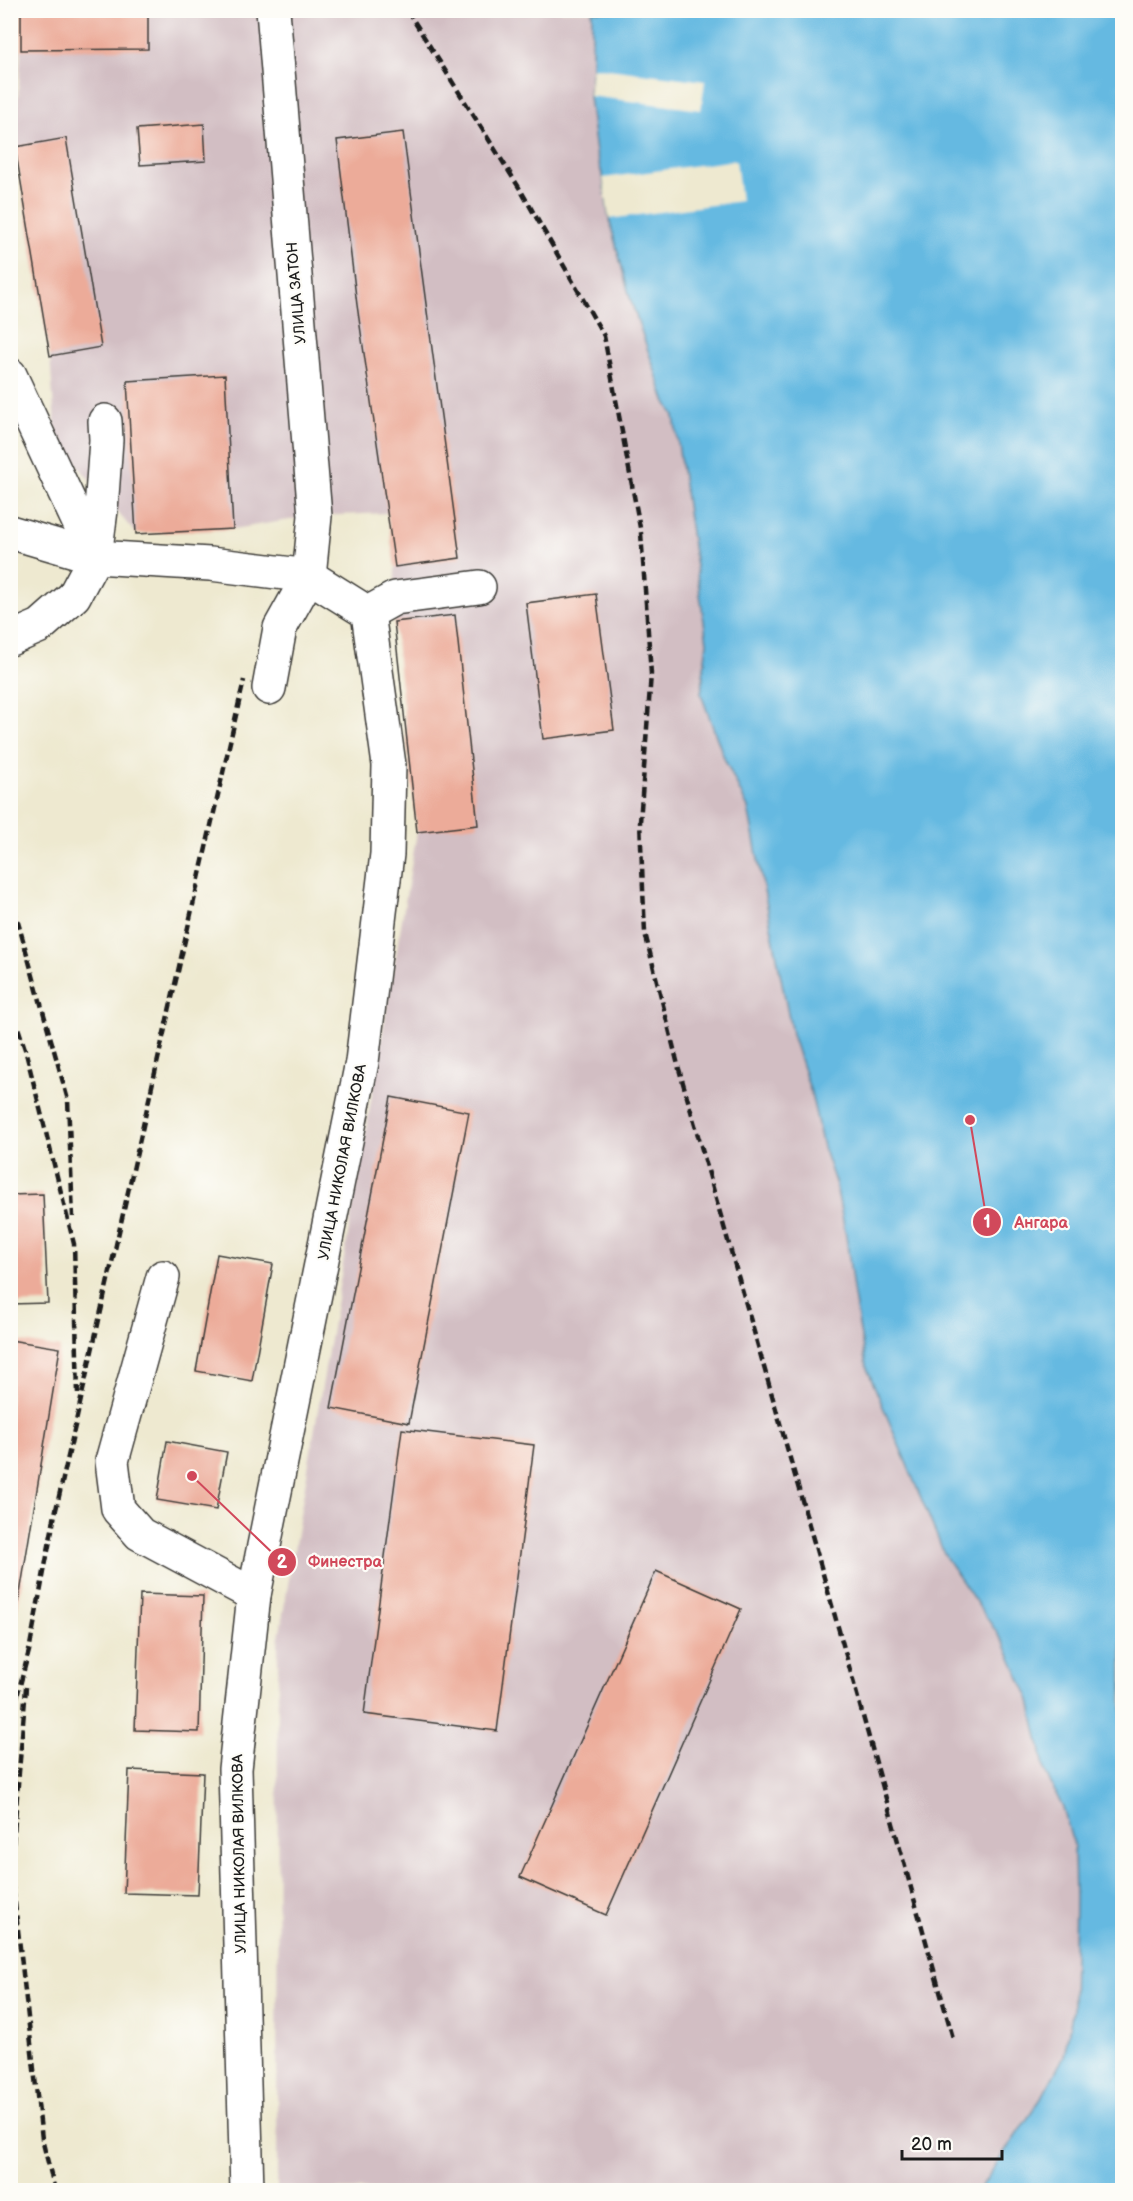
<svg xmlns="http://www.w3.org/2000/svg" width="1133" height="2201" font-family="'Balsamiq Sans',sans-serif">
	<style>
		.industrial { fill: #d2bec3 }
		.water { fill: #65b9e1; stroke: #406a7e; stroke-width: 1.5 }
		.pier { fill: #eee9d0 }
		.building { fill: #ecab99 }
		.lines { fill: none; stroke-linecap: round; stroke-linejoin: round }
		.minor-casing { stroke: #3c3b37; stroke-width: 36 }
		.minor { stroke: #fff; stroke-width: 33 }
		.rail { stroke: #1c1c1c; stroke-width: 4.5; stroke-dasharray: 9 4.5; stroke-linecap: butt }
		.labels { text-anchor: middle; stroke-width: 4.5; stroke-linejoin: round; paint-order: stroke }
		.street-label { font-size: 15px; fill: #1c1c1c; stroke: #fdfcf7 }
		.leader { fill: none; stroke: #d1495b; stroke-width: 2 }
		.callout-dot { fill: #d1495b; stroke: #fdfcf7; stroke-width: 2 }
		.mark-label { font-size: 18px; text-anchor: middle; font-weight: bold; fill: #fff }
		.callout-label { font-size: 16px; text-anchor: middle; font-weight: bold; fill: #d1495b; stroke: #fdfcf7; stroke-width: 4.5; stroke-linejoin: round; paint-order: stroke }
	</style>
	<rect width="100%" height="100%" fill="#fdfcf7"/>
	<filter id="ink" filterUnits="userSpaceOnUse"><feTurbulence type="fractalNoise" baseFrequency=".0167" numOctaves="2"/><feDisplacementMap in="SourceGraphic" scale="12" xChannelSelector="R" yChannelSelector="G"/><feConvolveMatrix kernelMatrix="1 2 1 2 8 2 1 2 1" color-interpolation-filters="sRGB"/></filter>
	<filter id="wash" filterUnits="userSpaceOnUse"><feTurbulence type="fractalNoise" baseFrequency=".008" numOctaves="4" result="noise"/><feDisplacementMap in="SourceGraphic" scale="24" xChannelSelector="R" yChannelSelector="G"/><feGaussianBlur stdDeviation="1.35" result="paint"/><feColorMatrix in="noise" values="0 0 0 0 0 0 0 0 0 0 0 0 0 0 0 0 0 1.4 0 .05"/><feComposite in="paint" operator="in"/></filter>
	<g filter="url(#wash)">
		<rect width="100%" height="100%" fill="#eee9d0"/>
		<polygon class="industrial" points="21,11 592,11 592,67 589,96 596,152 603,178 609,219 630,298 665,400 674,416 707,642 701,694 724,758 748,808 792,1034 811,1093 823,1147 836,1185 846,1236 854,1296 866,1366 946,1558 1004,1643 1030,1700 1045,1771 1063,1808 1074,1847 1075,1898 1073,2010 1064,2056 1042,2097 979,2190 277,2190 278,1643 417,832 394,622 395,567 387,513 315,516 233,529 136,534 56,440 50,356 15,147 21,50"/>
		<polygon class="water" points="592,11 1122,11 1122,2190 979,2190 1042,2097 1064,2056 1073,2010 1075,1898 1074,1847 1063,1808 1045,1771 1030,1700 1004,1643 946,1558 866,1366 854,1296 846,1236 836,1185 823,1147 811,1093 792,1034 748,808 724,758 701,694 707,642 674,416 665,400 630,298 609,219 603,178 596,152 589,96 592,67"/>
		<g class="pier">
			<polygon points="592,67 705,81 701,110 589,96"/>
			<polygon points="736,160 741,201 609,219 603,178"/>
		</g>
		<g id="blocks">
			<g class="building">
				<polygon points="21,10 148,10 148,49 21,50"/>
				<polygon points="204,124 206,161 140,165 137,129"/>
				<polygon points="403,132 460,558 395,567 357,305 337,140"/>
				<polygon points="66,138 101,347 50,356 15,147"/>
				<polygon points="225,375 233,529 136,534 127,381"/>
				<polygon points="596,594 614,730 543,739 526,603"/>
				<polygon points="455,615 478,825 417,832 394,622"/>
				<polygon points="391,1097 469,1112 409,1423 331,1408"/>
				<polygon points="43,1194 48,1303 10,1304 10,1195"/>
				<polygon points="217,1254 273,1264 252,1381 196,1371"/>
				<polygon points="10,1340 60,1348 16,1618 10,1617"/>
				<polygon points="402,1429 534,1445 497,1731 364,1714"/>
				<polygon points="167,1441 227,1452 216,1510 157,1500"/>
				<polygon points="656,1571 741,1609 606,1915 520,1877"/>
				<polygon points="140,1594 203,1596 199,1732 135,1730"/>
				<polygon points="129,1770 203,1773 198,1895 124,1893"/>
				<polygon points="151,2185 152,2190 115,2190 114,2189"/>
			</g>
		</g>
	</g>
	<g filter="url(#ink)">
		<use href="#blocks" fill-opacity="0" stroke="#3c3b37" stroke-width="1.5"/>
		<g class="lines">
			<defs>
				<g id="minor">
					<polyline points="10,375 95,557 210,564 309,576 368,613 389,765 387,854 362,1062 254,1595 235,1769 247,2190"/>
					<polyline points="10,532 95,557"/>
					<polyline points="368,613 395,598 479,587"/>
					<polyline points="10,639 40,626 74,596 95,557 101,510 106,440 105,421"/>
					<polyline points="269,688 280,628 309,576 315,516 273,10"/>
					<polyline points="163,1277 112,1461 118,1509 140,1534 254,1595"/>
				</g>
			</defs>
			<use href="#minor" class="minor-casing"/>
			<use href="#minor" class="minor"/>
			<g class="rail">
				<polyline points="407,10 520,189 604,336 641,533 651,674 640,822 645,933 679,1069 833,1609 953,2038"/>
				<polyline points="10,894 68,1100 73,1217"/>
				<polyline points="10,1003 25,1049 74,1244 78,1394"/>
				<polyline points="26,1687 11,1869 42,2139 55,2190"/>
				<polyline points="10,1723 29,1651 55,1514 244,680"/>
			</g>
		</g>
	</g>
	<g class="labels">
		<g class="street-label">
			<text transform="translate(296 293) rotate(-95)" y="5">УЛИЦА ЗАТОН</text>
			<text transform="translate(342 1162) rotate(-79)" y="5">УЛИЦА НИКОЛАЯ ВИЛКОВА</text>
			<text transform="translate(239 1854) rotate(-91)" y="5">УЛИЦА НИКОЛАЯ ВИЛКОВА</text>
		</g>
	</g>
	<path class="leader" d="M970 1120L987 1222M192 1476L282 1562"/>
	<g class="callout-dot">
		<circle cx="970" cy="1120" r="6"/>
		<circle cx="192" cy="1476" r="6"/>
		<circle cx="987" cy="1222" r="15"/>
		<circle cx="282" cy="1562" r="15"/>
	</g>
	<g class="mark-label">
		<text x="987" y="1228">1</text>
		<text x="282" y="1568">2</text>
	</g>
	<g class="callout-label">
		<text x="1041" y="1228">Ангара</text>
		<text x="345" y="1567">Финестра</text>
	</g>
	<rect width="1133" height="2201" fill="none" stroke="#fdfcf7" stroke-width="36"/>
	<path d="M902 2150v9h100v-9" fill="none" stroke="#1c1c1c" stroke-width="3"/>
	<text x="911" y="2150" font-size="18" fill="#1c1c1c" stroke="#fdfcf7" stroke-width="4.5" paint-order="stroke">20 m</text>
</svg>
